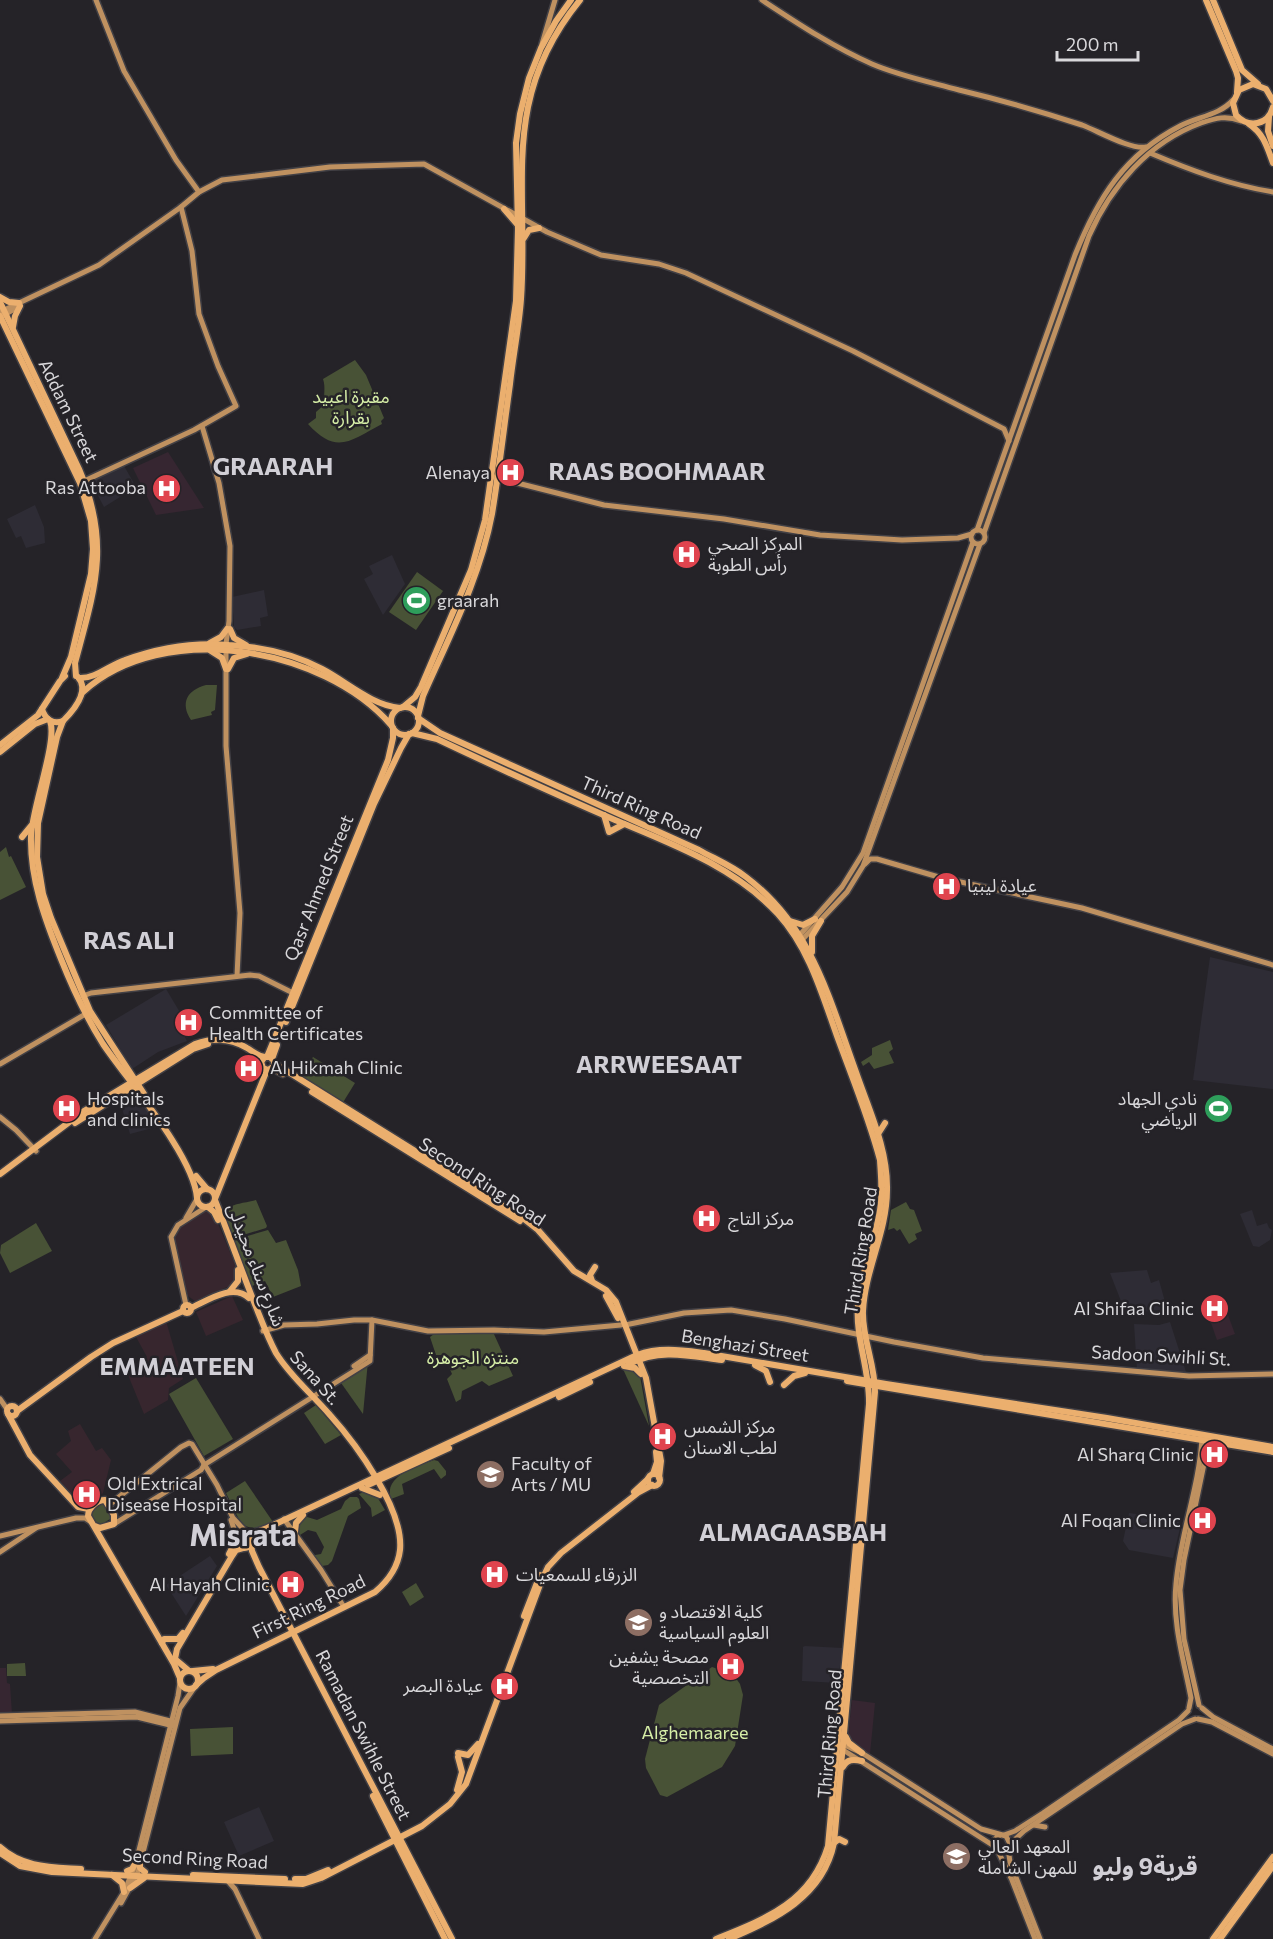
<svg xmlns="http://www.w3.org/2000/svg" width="1273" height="1939" font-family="Commissioner,'Noto Sans Arabic',sans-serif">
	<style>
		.commercial { fill: #37262e }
		.built { fill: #2e2c35 }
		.medical { fill: #362631 }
		.green { fill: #485236 }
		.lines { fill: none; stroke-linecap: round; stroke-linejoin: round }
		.secondary-casing { stroke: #424045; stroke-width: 8 }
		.primary-casing { stroke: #424045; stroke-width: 9 }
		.secondary { stroke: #bf9160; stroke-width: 5 }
		.primary { stroke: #ebaf6e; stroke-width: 6 }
		.labels { text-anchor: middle; stroke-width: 5; stroke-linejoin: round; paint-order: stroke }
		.park-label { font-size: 18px; fill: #d6eea7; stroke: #252328 }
		.street-label { font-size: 18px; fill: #d9d8db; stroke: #252328 }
		.poi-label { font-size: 18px; fill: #d9d8db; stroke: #252328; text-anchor: start }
		.district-label { font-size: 24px; font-weight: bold; fill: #d1cfd6; stroke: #252328 }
		.town-label { font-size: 30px; font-weight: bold; fill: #d1cfd6; stroke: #252328 }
	</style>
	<rect width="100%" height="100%" fill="#252328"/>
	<g class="commercial">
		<polygon points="208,1210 214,1214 237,1269 237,1275 234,1284 195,1301 188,1296 183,1281 174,1242 174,1234 176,1229 204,1211"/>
		<polygon points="232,1296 243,1320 206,1336 196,1312"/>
		<polygon points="166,1321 183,1379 169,1388 168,1400 144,1414 126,1370 147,1357 135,1335"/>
		<polygon points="80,1424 96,1451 102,1448 111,1460 103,1493 85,1508 60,1481 72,1472 56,1454 71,1441 68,1431"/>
	</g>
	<g class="built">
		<polygon points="123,464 136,487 104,507 95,490 93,478"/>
		<polygon points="35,505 44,527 45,543 26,548 21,536 16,538 7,519"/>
		<polygon points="392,555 405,584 383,615 364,579 373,574 369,566"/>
		<polygon points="264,590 268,616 260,618 261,626 237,630 234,627 232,597"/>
		<polygon points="1210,957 1273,972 1273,1089 1193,1080"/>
		<polygon points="166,989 184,1019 178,1024 187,1041 158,1052 132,1069 106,1025"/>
		<polygon points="132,1094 146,1105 160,1126 130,1134 119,1099"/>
		<polygon points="1252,1210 1257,1226 1267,1223 1269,1228 1272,1230 1270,1240 1259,1247 1253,1246 1240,1214"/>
		<polygon points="1147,1270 1151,1283 1159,1280 1167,1309 1126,1314 1110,1273"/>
		<polygon points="1170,1322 1186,1372 1137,1370 1134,1324 1159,1325"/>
		<polygon points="1129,1513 1180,1520 1181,1524 1173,1558 1129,1550 1123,1541"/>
		<polygon points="210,1556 217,1566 186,1616 166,1585"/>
		<polygon points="805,1646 842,1648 838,1683 802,1681 803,1647"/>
		<polygon points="259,1807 274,1841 239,1856 224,1822"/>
	</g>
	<g class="medical">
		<polygon points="168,452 204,508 156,515 133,468"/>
		<polygon points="188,1008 199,1030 187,1038 178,1025 184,1020 179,1013"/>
		<polygon points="1222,1299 1235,1334 1217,1340 1205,1306"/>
		<polygon points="90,1481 100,1492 82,1508 72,1497"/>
		<polygon points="0,1668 6,1668 7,1683 10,1684 12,1714 0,1715"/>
		<polygon points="852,1700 875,1703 870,1754 852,1743 848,1736"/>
	</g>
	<g class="green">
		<path d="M 355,360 L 366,375 L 384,418 L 381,421 L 382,424 C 351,440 337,456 308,424 L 316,418 L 316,412 L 325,404 C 323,394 326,388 323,379 Z"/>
		<polygon points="417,572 443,591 416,630 389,612"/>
		<path d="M 206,685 L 217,685 L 215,710 L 211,712 L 212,715 L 191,720 C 180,703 187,690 206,685 Z"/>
		<polygon points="6,847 9,857 11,856 26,887 0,900 0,852"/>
		<polygon points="890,1040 893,1049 889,1052 894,1063 874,1069 869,1062 863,1066 861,1062 872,1055 872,1048"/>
		<polygon points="313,1057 355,1083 342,1104 299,1078"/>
		<path d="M 256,1200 L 267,1226 L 266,1228 L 233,1238 L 222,1211 C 238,1202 241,1204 256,1200 Z"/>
		<polygon points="906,1202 910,1209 914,1210 922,1231 915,1234 917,1239 909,1244 900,1229 897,1231 894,1228 888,1230 891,1210"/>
		<polygon points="36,1223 52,1251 10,1273 0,1253 1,1245"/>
		<polygon points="268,1230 276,1243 286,1240 298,1270 301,1286 273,1297 265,1281 252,1286 233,1242 234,1240"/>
		<polygon points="493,1332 513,1376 489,1386 482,1381 462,1391 461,1399 456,1402 447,1379 452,1374 444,1355 436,1355 430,1337 434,1334"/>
		<polygon points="368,1361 363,1414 339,1380"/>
		<polygon points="627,1367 632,1368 640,1376 649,1426 623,1369"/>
		<polygon points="196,1378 233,1439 204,1456 169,1394"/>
		<polygon points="316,1405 341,1435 325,1444 304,1413"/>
		<path d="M 434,1460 L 438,1461 L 446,1471 L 446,1475 L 441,1479 L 434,1469 L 402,1484 L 404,1494 L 391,1499 C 383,1476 417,1466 434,1460 Z"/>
		<path d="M 245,1481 L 273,1522 C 240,1538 240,1519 226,1493 Z"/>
		<polygon points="364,1492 376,1495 385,1510 372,1517 371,1508 359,1494"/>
		<path d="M 350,1497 L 357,1497 L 359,1499 L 361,1508 L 348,1516 L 332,1561 L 328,1565 L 322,1566 L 314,1558 L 315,1555 L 321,1554 L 324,1547 L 316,1532 L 308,1530 L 300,1535 C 294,1527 299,1520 307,1517 L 317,1520 L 341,1509 L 345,1501 Z"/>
		<polygon points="101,1503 106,1504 112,1513 110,1519 99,1526 97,1525 91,1514 93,1509"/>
		<polygon points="416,1583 424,1597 410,1606 402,1592"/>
		<polygon points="25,1663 26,1676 7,1676 7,1664"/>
		<polygon points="712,1667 727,1672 735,1677 740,1684 743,1695 735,1746 722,1767 667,1797 660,1795 646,1768 645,1759 659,1705"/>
		<polygon points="233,1727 233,1754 191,1756 190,1729"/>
	</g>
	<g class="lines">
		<defs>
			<g id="secondary">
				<polyline points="96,0 124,71 176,160 199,192"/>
				<path d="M 762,0 C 797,23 833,47 872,64 C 900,76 930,82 959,90 C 1001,100 1042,112 1082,125 C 1098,131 1131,150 1146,147"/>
				<polyline points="542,44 555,0"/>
				<path d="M 1150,153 C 1190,170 1230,185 1273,192"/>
				<polyline points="0,312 99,265 181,207 199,192 222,180 330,167 424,164 547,232 601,255 659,264 686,273 853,351 1004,429 1009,441"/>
				<polyline points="2,316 20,306"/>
				<polyline points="202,426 219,483 230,546 229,621 226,644 226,746 240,913 237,976"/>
				<polyline points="494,477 604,505 724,519 820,535 902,540 958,538 972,534"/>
				<polyline points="82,482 194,430 236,406 218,366 199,314 192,251 181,207"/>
				<circle cx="978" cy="537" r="7"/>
				<path d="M 977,530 L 1075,255 C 1098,198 1124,155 1180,126 C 1197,117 1220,115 1233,100"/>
				<path d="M 984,533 L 1089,236 C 1111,186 1149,142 1201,123 C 1216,118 1226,115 1241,121"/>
				<polyline points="865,864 870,859 877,859 942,878 1082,908 1273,965"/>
				<polyline points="798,937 842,887 863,853 973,542"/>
				<polyline points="800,942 847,892 863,866 980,544"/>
				<polyline points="83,996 91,993 250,975 259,976 293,993"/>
				<polyline points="0,1064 89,1012"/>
				<polyline points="0,1117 16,1130 36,1151"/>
				<polyline points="186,1218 197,1199"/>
				<polyline points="186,1305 171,1237 178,1225 206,1207"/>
				<polyline points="625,1325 684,1313 731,1310 785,1319 894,1342 983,1358 1189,1376 1273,1374"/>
				<polyline points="263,1331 284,1325 317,1324 354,1320 372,1320 428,1331 494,1330 544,1332 621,1325"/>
				<polyline points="354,1366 370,1355"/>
				<polyline points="0,1399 7,1409"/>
				<polyline points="204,1465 370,1361 372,1320"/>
				<polyline points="109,1505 181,1447 189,1443 192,1444 217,1485 233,1518 246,1532"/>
				<polyline points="284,1519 321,1570 344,1607"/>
				<polyline points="231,1520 237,1538"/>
				<polyline points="114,1524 201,1470 204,1465"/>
				<polyline points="0,1536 76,1518 85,1518 91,1522"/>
				<polyline points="0,1552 36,1528"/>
				<polyline points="1199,1705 1184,1639 1180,1590 1184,1560 1209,1440"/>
				<path d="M 1189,1708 L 1191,1698 C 1184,1661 1172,1623 1176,1584 C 1180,1535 1199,1488 1202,1439"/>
				<polyline points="1202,1708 1213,1717 1273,1749"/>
				<polyline points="0,1716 135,1712 174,1722"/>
				<polyline points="1198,1719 1212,1722 1273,1754"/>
				<polyline points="0,1721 137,1717 174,1726"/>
				<polyline points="842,1744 862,1753 981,1829 1006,1836 1010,1844 1004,1850 999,1850 995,1846 995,1839 1000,1835"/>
				<polyline points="840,1748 994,1846"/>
				<polyline points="1034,1825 1045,1827"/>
				<polyline points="1004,1835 1015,1831 1043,1813 1179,1720 1188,1711"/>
				<polyline points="1010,1844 1024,1831 1182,1724 1195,1719"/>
				<polyline points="1008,1848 1010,1862 1040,1939"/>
				<polyline points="997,1849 1012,1880 1035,1939"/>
				<polyline points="228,1881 235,1889 259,1939"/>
				<polyline points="121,1903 138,1872 180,1708 194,1688"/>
				<polyline points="95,1939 124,1892 135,1866 178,1696 180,1683"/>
			</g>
			<g id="primary">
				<polyline points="1206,0 1236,71 1238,78 1237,92"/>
				<polyline points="1213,0 1242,70 1258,84"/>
				<path d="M 1273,101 L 1266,89 L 1253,84 L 1239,90 L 1233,103 L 1236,115 C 1249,129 1268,125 1273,107"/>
				<polyline points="1269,117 1268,131 1273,146"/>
				<path d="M 1249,124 C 1264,134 1267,147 1273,163"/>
				<polyline points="504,209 517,224"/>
				<polyline points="524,238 529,230 539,228"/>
				<polyline points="0,297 9,302 19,303"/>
				<path d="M 0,302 L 79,469 C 111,544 95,588 75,663 L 76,676"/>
				<polyline points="0,316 80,483 91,521 93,549 91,574 71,657 62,678"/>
				<polyline points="13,327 15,316 20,306"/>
				<polyline points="230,629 234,638 246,645"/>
				<polyline points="210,643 221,637 227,629"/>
				<polyline points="211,651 222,658 226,669"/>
				<polyline points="228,669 234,658 247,654"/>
				<path d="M 79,678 C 95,679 110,665 125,660 C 158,648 195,642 229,645 C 261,647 294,654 322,669 C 347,682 371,705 400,708"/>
				<path d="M 83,692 C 163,619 323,647 391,725"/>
				<polyline points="403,707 415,697 421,687 471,570 485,520 516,301 518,229 516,143 520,114 529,78 541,48 556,21 571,0"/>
				<circle cx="405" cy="721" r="14"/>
				<path d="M 42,709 C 45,719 53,725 63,721 C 74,710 90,691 78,677"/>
				<path d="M 418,716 L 423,696 C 449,637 480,578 492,514 C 499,471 504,427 510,384 C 513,356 519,327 521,299 C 529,184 499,99 580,0"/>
				<path d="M 418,718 L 440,733 L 699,850 C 715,859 732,866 746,877 C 812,927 829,998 856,1072 C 869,1110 888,1149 887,1190 C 887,1232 865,1269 863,1311 C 862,1338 875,1364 875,1392 L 834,1843 C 823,1897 775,1919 729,1939"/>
				<path d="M 50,721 C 58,740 32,808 31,836 C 30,879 45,920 61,959 C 73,989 86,1017 103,1044 C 128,1081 194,1156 197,1198"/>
				<polyline points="63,721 57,737 38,823 37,857 43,894 51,918 90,1011 144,1094"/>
				<path d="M 412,733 L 437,739 C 496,767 555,794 615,820 C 672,844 735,867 778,914 C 809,948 822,994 837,1036 C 852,1077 869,1118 880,1160 C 881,1177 883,1194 880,1210 C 875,1242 861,1272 858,1304 C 855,1338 870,1370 869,1404 L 828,1846 C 811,1902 766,1919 716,1939"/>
				<polyline points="0,745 38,715 60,681 65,676"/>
				<polyline points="0,752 35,724 48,719"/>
				<polyline points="604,815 609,832 624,824"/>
				<polyline points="22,837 31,826"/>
				<polyline points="790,921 803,925 815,919"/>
				<polyline points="812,952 812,936 821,921"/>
				<polyline points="286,1022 374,804 401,748 409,734"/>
				<polyline points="267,1057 388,760 393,738 393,728"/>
				<polyline points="264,1058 261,1062 263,1068 268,1070 273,1067"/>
				<polyline points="272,1059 277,1045"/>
				<polyline points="274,1063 524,1219 538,1230 574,1271 606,1290 616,1302 646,1378 661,1461 659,1478"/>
				<polyline points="272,1068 283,1074"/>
				<polyline points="312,1092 520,1221"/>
				<polyline points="75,1123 193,1049 208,1044"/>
				<polyline points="878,1134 885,1123"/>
				<path d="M 0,1174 L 84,1111 L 195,1044 C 212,1038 231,1038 247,1048 C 254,1052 260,1058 268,1057"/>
				<polyline points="196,1176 207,1189"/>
				<circle cx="206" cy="1198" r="9"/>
				<polyline points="215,1199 267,1070"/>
				<polyline points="208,1207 214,1212 218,1220"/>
				<polyline points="592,1281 590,1275 595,1267"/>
				<polyline points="230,1291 238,1281 238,1270"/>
				<polyline points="606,1296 618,1318"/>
				<circle cx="187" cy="1309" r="4"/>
				<path d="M 191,1308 C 208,1300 233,1283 249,1298"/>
				<path d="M 629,1364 C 660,1348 690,1356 722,1360"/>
				<polyline points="755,1365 766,1371 770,1382"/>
				<polyline points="624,1366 635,1368 641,1374"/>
				<polyline points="847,1381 1273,1452"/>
				<polyline points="784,1385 794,1376 805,1373"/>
				<polyline points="559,1397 590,1382"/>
				<circle cx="12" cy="1411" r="5"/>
				<polyline points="17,1411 91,1357 113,1343 183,1311"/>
				<polyline points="8,1414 30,1455 78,1507 89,1509"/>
				<polyline points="653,1474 657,1462 656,1452"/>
				<circle cx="654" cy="1480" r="6"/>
				<polyline points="368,1485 449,1448"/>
				<polyline points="362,1488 380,1495"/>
				<polyline points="634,1492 648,1479"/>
				<path d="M 95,1526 L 100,1528 L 114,1524 L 114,1515 L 105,1500 C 97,1500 88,1508 88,1516 L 174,1664 L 180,1678"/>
				<polyline points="295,1532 296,1523 303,1515"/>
				<circle cx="244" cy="1540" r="8"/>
				<path d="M 247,1533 L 256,1532 L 267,1528 L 637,1355 C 659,1347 680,1350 704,1353 L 886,1384 L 1107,1418 L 1273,1447"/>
				<polyline points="252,1543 264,1533"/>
				<polyline points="251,1544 252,1551 259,1567 452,1939"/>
				<polyline points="229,1554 237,1539"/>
				<polyline points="524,1616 540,1575"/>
				<polyline points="162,1643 164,1639 178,1639 183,1633"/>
				<polyline points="188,1670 175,1659 177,1649 232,1556 236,1550 243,1548"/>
				<circle cx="189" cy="1680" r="9"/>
				<polyline points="193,1671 213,1669"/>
				<path d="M 196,1685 L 204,1678 L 216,1670 L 375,1592 C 388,1581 398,1568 400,1550 C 404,1509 356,1444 330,1415 C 312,1394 290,1376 276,1353 C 268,1338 262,1322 256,1307 C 242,1272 229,1235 215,1200"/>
				<polyline points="846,1737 849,1743 862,1753"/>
				<polyline points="458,1753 468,1755 478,1744"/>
				<path d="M 843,1767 C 847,1759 853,1759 862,1761"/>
				<polyline points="457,1790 462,1772 458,1757"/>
				<polyline points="373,1796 445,1939"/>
				<polyline points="835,1842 839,1839 845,1842"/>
				<path d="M 0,1847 C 23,1868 52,1867 81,1869"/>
				<polyline points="0,1853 20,1866 52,1872 303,1884 321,1878 422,1826 450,1804 466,1784 541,1582 548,1567 561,1553 639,1492 652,1485"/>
				<polyline points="140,1864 140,1868 145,1872"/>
				<polyline points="127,1871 132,1869 136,1862"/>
				<polyline points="112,1875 122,1883 124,1892"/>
				<polyline points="193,1875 285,1879"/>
				<polyline points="295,1879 306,1879 328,1870"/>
				<polyline points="130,1888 144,1878"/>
				<polyline points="1213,1939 1273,1857"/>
				<polyline points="1220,1939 1273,1866"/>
			</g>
		</defs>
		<use href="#secondary" class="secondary-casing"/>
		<use href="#primary" class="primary-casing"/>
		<use href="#secondary" class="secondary"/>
		<use href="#primary" class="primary"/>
	</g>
	<defs>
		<symbol id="hospital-disc" viewBox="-11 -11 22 22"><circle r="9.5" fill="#e0444e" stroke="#252328"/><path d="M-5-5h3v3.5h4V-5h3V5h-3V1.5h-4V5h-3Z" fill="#fff"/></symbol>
		<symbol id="stadium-disc" viewBox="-11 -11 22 22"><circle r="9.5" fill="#2e9e5b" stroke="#252328"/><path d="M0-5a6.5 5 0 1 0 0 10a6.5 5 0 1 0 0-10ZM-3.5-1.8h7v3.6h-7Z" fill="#fff"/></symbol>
		<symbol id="university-disc" viewBox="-11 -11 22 22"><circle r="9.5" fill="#8d6e63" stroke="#252328"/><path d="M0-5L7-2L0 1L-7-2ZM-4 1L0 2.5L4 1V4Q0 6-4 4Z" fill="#fff"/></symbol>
	</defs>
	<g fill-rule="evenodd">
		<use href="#hospital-disc" x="494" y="456" width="33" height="33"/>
		<use href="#hospital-disc" x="150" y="472" width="33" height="33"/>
		<use href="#hospital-disc" x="670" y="538" width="33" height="33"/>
		<use href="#stadium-disc" x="400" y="584" width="33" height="33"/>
		<use href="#hospital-disc" x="930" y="870" width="33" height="33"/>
		<use href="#hospital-disc" x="172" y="1006" width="33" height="33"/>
		<use href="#hospital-disc" x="232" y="1052" width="33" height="33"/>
		<use href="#hospital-disc" x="50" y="1092" width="33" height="33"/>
		<use href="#stadium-disc" x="1202" y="1092" width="33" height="33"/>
		<use href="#hospital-disc" x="690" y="1202" width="33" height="33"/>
		<use href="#hospital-disc" x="1198" y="1292" width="33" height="33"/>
		<use href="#hospital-disc" x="646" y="1420" width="33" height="33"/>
		<use href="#hospital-disc" x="1198" y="1438" width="33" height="33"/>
		<use href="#university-disc" x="474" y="1458" width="33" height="33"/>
		<use href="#hospital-disc" x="70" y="1478" width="33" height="33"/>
		<use href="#hospital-disc" x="1186" y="1504" width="33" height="33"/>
		<use href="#hospital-disc" x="478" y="1558" width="33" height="33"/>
		<use href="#hospital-disc" x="274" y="1568" width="33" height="33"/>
		<use href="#university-disc" x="622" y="1606" width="33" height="33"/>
		<use href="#hospital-disc" x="714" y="1650" width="33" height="33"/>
		<use href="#hospital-disc" x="488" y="1670" width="33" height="33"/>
		<use href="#university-disc" x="940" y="1840" width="33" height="33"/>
	</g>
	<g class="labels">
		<g class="park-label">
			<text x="351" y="403">مقبرة اعبيد<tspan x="351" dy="21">بقرارة</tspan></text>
			<text x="473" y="1364">منتزه الجوهرة</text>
			<text x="695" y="1739">Alghemaaree</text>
		</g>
		<g class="street-label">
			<text transform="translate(68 411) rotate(64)" y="6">Addam Street</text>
			<text transform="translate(641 808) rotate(24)" y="6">Third Ring Road</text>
			<text transform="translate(319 888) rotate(-68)" y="6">Qasr Ahmed Street</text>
			<text transform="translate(482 1182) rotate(33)" y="6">Second Ring Road</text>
			<text transform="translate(861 1251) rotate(-81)" y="6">Third Ring Road</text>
			<text transform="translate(256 1265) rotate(69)" y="6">شارع سناء محيدلى</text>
			<text transform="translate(745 1346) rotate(9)" y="6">Benghazi Street</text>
			<text transform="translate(1161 1356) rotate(3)" y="6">Sadoon Swihli St.</text>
			<text transform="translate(315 1378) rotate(48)" y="6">Sana St.</text>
			<text transform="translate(309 1607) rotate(-26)" y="6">First Ring Road</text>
			<text transform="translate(830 1734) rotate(-85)" y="6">Third Ring Road</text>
			<text transform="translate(363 1735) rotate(63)" y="6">Ramadan Swihle Street</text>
			<text transform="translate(195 1859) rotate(3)" y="6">Second Ring Road</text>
		</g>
		<g class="poi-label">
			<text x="490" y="479" text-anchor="end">Alenaya</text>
			<text x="146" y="494" text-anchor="end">Ras Attooba</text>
			<text x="708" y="550">المركز الصحي<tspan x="708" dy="21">رأس الطوبة</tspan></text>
			<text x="437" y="607">graarah</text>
			<text x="967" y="892">عيادة ليبيا</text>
			<text x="209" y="1019">Committee of<tspan x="209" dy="21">Health Certificates</tspan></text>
			<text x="270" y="1074">Al Hikmah Clinic</text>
			<text x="87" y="1105">Hospitals<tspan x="87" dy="21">and clinics</tspan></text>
			<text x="1197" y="1105" text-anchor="end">نادي الجهاد<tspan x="1197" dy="21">الرياضي</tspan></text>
			<text x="728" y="1225">مركز التاج</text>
			<text x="1194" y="1315" text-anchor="end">Al Shifaa Clinic</text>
			<text x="684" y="1433">مركز الشمس<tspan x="684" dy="21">لطب الاسنان</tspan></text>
			<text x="1194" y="1461" text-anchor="end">Al Sharq Clinic</text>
			<text x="511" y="1470">Faculty of<tspan x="511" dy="21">Arts / MU</tspan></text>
			<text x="107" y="1490">Old Extrical<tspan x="107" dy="21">Disease Hospital</tspan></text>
			<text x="1181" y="1527" text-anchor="end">Al Foqan Clinic</text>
			<text x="516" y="1581">الزرقاء للسمعيات</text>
			<text x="270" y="1591" text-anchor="end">Al Hayah Clinic</text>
			<text x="659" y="1618">كلية الاقتصاد و<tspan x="659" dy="21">العلوم السياسية</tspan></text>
			<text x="709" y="1663" text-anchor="end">مصحة يشفين<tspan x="709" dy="21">التخصصية</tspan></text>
			<text x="483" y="1692" text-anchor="end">عيادة البصر</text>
			<text x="978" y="1853">المعهد العالي<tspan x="978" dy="21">للمهن الشامله</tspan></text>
		</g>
		<g class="district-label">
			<text x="273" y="475">GRAARAH</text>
			<text x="657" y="480">RAAS BOOHMAAR</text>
			<text x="129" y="949">RAS ALI</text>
			<text x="659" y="1073">ARRWEESAAT</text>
			<text x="177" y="1375">EMMAATEEN</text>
			<text x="793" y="1541">ALMAGAASBAH</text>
			<text x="1145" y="1875">قرية9 وليو</text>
		</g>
		<g class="town-label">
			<text x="243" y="1546">Misrata</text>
		</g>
	</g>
	<path d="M1057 51v9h81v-9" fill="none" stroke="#d9d8db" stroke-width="3"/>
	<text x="1066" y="51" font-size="18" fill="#d9d8db" stroke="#252328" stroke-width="4.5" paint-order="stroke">200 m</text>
</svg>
